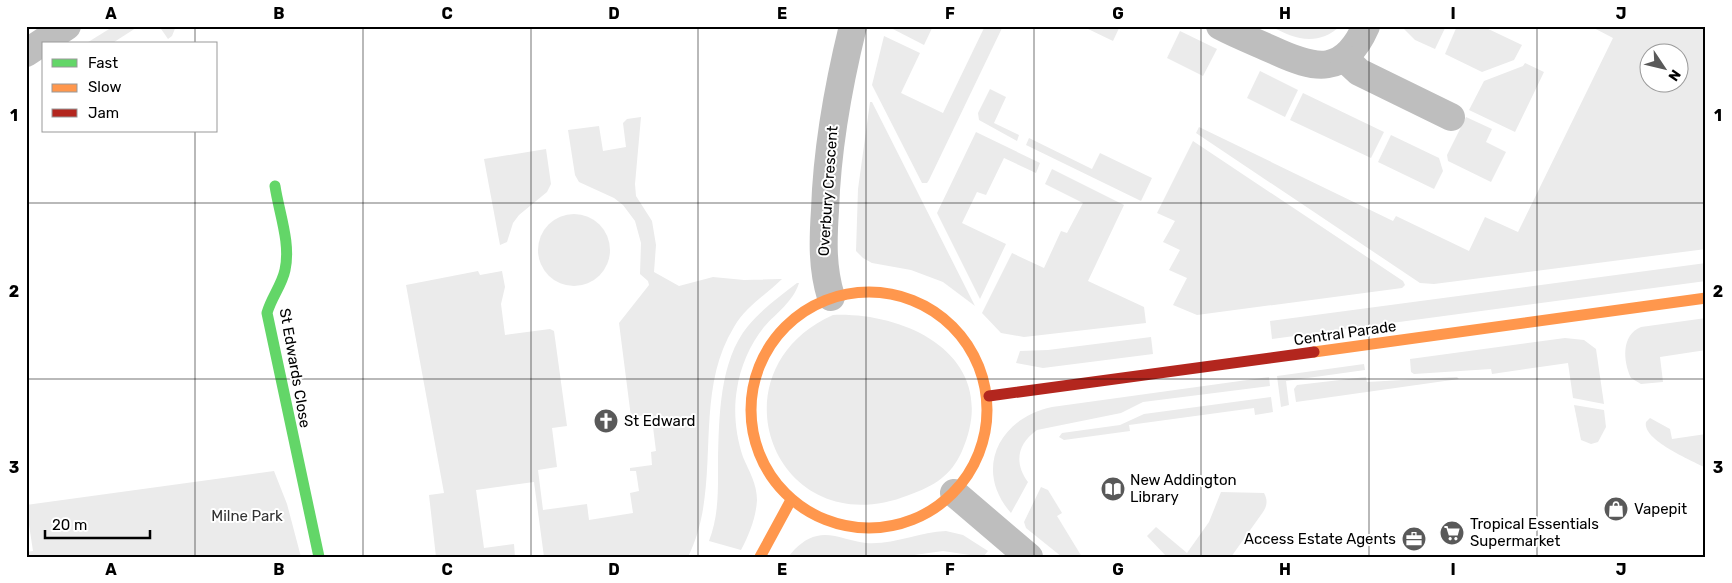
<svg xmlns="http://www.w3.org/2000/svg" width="1732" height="583" font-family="Rubik,sans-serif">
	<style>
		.green { fill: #ebebeb; fill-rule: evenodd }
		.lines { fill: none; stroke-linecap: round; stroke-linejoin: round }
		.street { stroke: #bebebe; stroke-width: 28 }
		.fast { stroke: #63d668; stroke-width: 11 }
		.slow { stroke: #ff974d; stroke-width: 11 }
		.jam { stroke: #b3261e; stroke-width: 11 }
		.grid { fill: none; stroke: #000; stroke-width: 1; stroke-opacity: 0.55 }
		.labels { text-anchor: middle; stroke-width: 4; stroke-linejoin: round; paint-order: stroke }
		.street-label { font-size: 15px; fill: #000; stroke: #fff }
		.poi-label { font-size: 15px; fill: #000; stroke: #fff; text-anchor: start }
		.park-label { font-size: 15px; fill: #323232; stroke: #fff }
		.neatline { fill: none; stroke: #000; stroke-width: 2 }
		.grid-label { font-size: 16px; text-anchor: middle; font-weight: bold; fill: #000 }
	</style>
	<rect width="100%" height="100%" fill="#fff"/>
	<g class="green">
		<polygon points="114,26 139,26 111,44 85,44"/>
		<polygon points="159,26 176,26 172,36 168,39"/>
		<polygon points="887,26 933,26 924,45"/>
		<polygon points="985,26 1003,26 929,180 927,183 922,183 872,85 884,36 920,53 901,93 943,113"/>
		<polygon points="1087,26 1120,26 1113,41 1086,28"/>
		<path d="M 1271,26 L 1340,26 C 1318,47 1293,39 1271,26 Z"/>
		<polygon points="1401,26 1446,26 1435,49 1415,40"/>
		<polygon points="1457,26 1482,26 1522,45 1514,60 1482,72 1445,54"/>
		<path d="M 1590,26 L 1706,26 L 1706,249 L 1434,284 L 1420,283 L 1196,133 L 1199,127 L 1393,221 L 1396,216 L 1469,251 L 1485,217 L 1518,232 L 1613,38 ZM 1650,52 L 1680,52 L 1680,82 L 1650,82 Z"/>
		<polygon points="1180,31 1217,49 1203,76 1167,58"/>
		<polygon points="1525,63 1544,72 1515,132 1469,110 1484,81 1523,66"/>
		<polygon points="1260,71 1298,90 1285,117 1247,98"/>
		<polygon points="990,89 1006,97 994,123 1019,135 1017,141 979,120 978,113"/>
		<polygon points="1303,93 1384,132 1371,158 1290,120"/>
		<polygon points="870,102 872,102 975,306 943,282 911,270 872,263 863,258 856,251 858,189"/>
		<path d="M 641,117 L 635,184 L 636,196 L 652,221 L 656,245 L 654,272 L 679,286 L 713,277 L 744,280 L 782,279 C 766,295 746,306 734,327 C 691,397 724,485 688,557 L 544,557 L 534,482 L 476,490 L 484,548 L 514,544 L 515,557 L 436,557 L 429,495 L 444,493 L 406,285 L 478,271 L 480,275 L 502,271 L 505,287 L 501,304 L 505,335 L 550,329 L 554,331 L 567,426 L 552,428 L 557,467 L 538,470 L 543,510 L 587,504 L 589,520 L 633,513 L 630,493 L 639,491 L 636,471 L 630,471 L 630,468 L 652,465 L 651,452 L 656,451 L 653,427 L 648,427 L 646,415 L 631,417 L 619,323 L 649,285 L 648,281 L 640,274 L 641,243 L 635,221 L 623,205 L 614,198 L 579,182 L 575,175 L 568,130 L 599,126 L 603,151 L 626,147 L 623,123 L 627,119 Z"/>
		<polygon points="1466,117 1492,129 1486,142 1506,152 1491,182 1448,161 1447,155"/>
		<polygon points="976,132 1040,163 1036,173 1004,158 986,195 977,192 962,223 1006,244 980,299 937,213"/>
		<polygon points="1391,135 1439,158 1443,171 1434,189 1378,162"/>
		<polygon points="1029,138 1092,169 1100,153 1152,178 1141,201 1026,145"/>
		<polygon points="1193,141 1403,281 1405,285 1402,288 1197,315 1173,305 1187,278 1169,270 1180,250 1163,242 1175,221 1157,213"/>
		<polygon points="546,149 551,184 547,192 519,215 513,223 507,242 500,245 484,159"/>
		<polygon points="1052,169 1124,205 1088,281 1144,307 1146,323 1024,337 1001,333 982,313 1012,253 1044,268 1061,231 1067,233 1083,203 1045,184"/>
		<circle cx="574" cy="250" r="36"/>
		<polygon points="1706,263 1706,281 1272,339 1270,321"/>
		<path d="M 797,283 L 799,283 C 793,302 776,313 764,327 C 750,344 740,368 737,389 C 733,412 736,436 743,457 C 749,471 757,484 757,500 C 756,518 749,535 741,550 L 709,541 C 719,515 718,490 718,462 C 719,419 719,361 748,326 C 762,309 780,296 797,283 Z"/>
		<path d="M 833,315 C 912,312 1002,360 962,451 C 951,476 934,486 909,495 C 775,548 708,371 833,315 Z"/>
		<path d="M 1706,318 L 1706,350 L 1660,357 L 1663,382 L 1641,384 L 1631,378 C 1623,361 1621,335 1641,327 Z"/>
		<polygon points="1151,337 1153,354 1043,368 1016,363 1020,351 1048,350"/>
		<polygon points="1565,338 1584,340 1596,349 1604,404 1573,398 1568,363 1492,374 1491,369 1414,374 1411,372 1410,359"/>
		<polygon points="1364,364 1365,370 1286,381 1289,405 1281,407 1277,376"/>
		<path d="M 1269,377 L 1270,386 L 1143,402 L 1121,413 L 1037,430 C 1017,444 1014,463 1028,482 L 1011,513 C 973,470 999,418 1052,407 Z"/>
		<polygon points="1366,377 1367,382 1457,377 1459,379 1296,402 1294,389 1297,385"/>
		<polygon points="1271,397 1273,412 1255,415 1254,408 1129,425 1130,431 1064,440 1059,437 1062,433 1120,425 1144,414"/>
		<polygon points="1574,405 1604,410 1606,427 1598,442 1591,444 1581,440"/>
		<path d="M 1650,418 L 1670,429 L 1672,439 L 1706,434 L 1706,468 C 1691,460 1642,440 1646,422 Z"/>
		<polygon points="274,471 287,504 301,557 26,557 26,552 33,551 26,505"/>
		<polygon points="1041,487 1048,490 1062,513 1057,516 1082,557 1062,557 1026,528 1024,522"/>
		<path d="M 1221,492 L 1264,493 C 1268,500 1267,506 1263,512 L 1231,557 L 1167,557 L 1147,536 L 1156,527 L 1187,553 L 1209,522 Z"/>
		<path d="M 946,531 L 963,535 L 988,551 L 983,557 L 943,551 L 900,557 L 789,556 C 796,547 806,538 817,536 C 832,532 851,542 866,543 C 894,545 919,532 946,531 Z"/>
	</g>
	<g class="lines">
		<g class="street">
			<path d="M 1220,26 C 1237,35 1255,42 1273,50 C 1316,70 1344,76 1366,26"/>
			<polyline points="26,53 67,26"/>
			<polyline points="1344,58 1359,72 1451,117"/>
			<path d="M 831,297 C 822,268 823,240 825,210 C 827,148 838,87 853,26"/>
			<polyline points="954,493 1029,557"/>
		</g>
		<path class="fast" d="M 275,186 C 279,213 291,243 285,270 C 282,285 271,298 267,313 L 319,557"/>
		<g class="slow">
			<circle cx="869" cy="410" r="118"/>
			<polyline points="1314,352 1706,298"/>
			<polyline points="760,557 791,500"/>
		</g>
		<polyline class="jam" points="989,396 1314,352"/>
	</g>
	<path class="grid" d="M 195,26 L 195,44M 363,26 L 363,557M 531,26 L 531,557M 698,26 L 698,557M 866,26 L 866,557M 1034,26 L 1034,557M 1201,26 L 1201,557M 1369,26 L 1369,557M 1537,26 L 1537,557M 195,131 L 195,557M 26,203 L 1706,203M 26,379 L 1706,379"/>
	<defs>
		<symbol id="church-disc" viewBox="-11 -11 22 22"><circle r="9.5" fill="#595959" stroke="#fff"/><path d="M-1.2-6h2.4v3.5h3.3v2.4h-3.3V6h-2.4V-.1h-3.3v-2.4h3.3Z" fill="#fff"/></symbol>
		<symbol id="library-disc" viewBox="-11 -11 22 22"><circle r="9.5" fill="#595959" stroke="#fff"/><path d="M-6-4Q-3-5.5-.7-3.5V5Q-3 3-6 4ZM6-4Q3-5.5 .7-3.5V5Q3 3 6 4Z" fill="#fff"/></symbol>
		<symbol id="shop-disc" viewBox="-11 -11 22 22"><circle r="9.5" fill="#595959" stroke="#fff"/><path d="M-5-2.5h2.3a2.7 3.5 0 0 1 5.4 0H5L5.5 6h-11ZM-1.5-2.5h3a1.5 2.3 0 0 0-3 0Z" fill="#fff"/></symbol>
		<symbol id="supermarket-disc" viewBox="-11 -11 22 22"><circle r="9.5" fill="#595959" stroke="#fff"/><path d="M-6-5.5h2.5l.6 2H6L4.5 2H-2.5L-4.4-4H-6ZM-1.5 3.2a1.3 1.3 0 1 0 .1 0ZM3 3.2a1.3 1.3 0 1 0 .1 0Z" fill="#fff"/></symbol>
		<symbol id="office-disc" viewBox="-11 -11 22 22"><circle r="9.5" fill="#595959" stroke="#fff"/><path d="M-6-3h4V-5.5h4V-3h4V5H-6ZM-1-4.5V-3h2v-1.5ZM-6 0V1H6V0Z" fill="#fff"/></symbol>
	</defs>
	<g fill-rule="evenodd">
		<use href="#church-disc" x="592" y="407" width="28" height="28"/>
		<use href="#library-disc" x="1099" y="475" width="28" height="28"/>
		<use href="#shop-disc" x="1602" y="495" width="28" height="28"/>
		<use href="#supermarket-disc" x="1438" y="519" width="28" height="28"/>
		<use href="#office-disc" x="1400" y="525" width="28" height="28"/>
	</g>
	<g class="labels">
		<g class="street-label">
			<text transform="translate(828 191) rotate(-86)" y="5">Overbury Crescent</text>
			<text transform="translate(1345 333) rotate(-8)" y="5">Central Parade</text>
			<text transform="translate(295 368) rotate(80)" y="5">St Edwards Close</text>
		</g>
		<g class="poi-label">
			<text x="624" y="426">St Edward</text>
			<text x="1130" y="485">New Addington<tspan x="1130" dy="17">Library</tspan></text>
			<text x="1634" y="514">Vapepit</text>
			<text x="1470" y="529">Tropical Essentials<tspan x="1470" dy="17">Supermarket</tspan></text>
			<text x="1396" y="544" text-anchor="end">Access Estate Agents</text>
		</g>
		<g class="park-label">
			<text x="247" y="521">Milne Park</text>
		</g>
	</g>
	<rect width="1732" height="583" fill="none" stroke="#ffffff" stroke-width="55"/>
	<rect x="42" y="42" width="175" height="90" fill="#ffffff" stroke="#999999"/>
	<rect x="52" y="59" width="25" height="8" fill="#63d668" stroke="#999999"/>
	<text x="88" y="68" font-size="15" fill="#000000">Fast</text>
	<rect x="52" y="84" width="25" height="8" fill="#ff974d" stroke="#999999"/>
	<text x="88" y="92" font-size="15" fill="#000000">Slow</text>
	<rect x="52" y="109" width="25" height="8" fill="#b3261e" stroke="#999999"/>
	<text x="88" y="118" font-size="15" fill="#000000">Jam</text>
	<g transform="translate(1664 68) rotate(125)"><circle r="24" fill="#ffffff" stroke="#999999"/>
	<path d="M0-4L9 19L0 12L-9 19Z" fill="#595959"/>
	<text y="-8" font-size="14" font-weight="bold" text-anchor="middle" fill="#000000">N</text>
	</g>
	<path d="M45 530v8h105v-8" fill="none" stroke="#000000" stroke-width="2.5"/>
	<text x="52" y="530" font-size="15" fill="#000000" stroke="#ffffff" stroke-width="4" paint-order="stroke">20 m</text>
	<rect x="28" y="28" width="1676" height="528" class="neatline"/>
	<g class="grid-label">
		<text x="111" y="19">A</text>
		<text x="279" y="19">B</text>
		<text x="447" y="19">C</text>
		<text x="614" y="19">D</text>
		<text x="782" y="19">E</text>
		<text x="950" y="19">F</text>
		<text x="1118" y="19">G</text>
		<text x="1285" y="19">H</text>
		<text x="1453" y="19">I</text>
		<text x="1621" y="19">J</text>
		<text x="14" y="121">1</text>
		<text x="1718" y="121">1</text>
		<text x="14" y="297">2</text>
		<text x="1718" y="297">2</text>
		<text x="14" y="473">3</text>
		<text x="1718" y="473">3</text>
		<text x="111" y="575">A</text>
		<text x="279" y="575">B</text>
		<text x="447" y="575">C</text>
		<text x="614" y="575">D</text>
		<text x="782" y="575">E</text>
		<text x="950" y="575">F</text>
		<text x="1118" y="575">G</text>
		<text x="1285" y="575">H</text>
		<text x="1453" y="575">I</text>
		<text x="1621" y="575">J</text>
	</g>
</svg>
